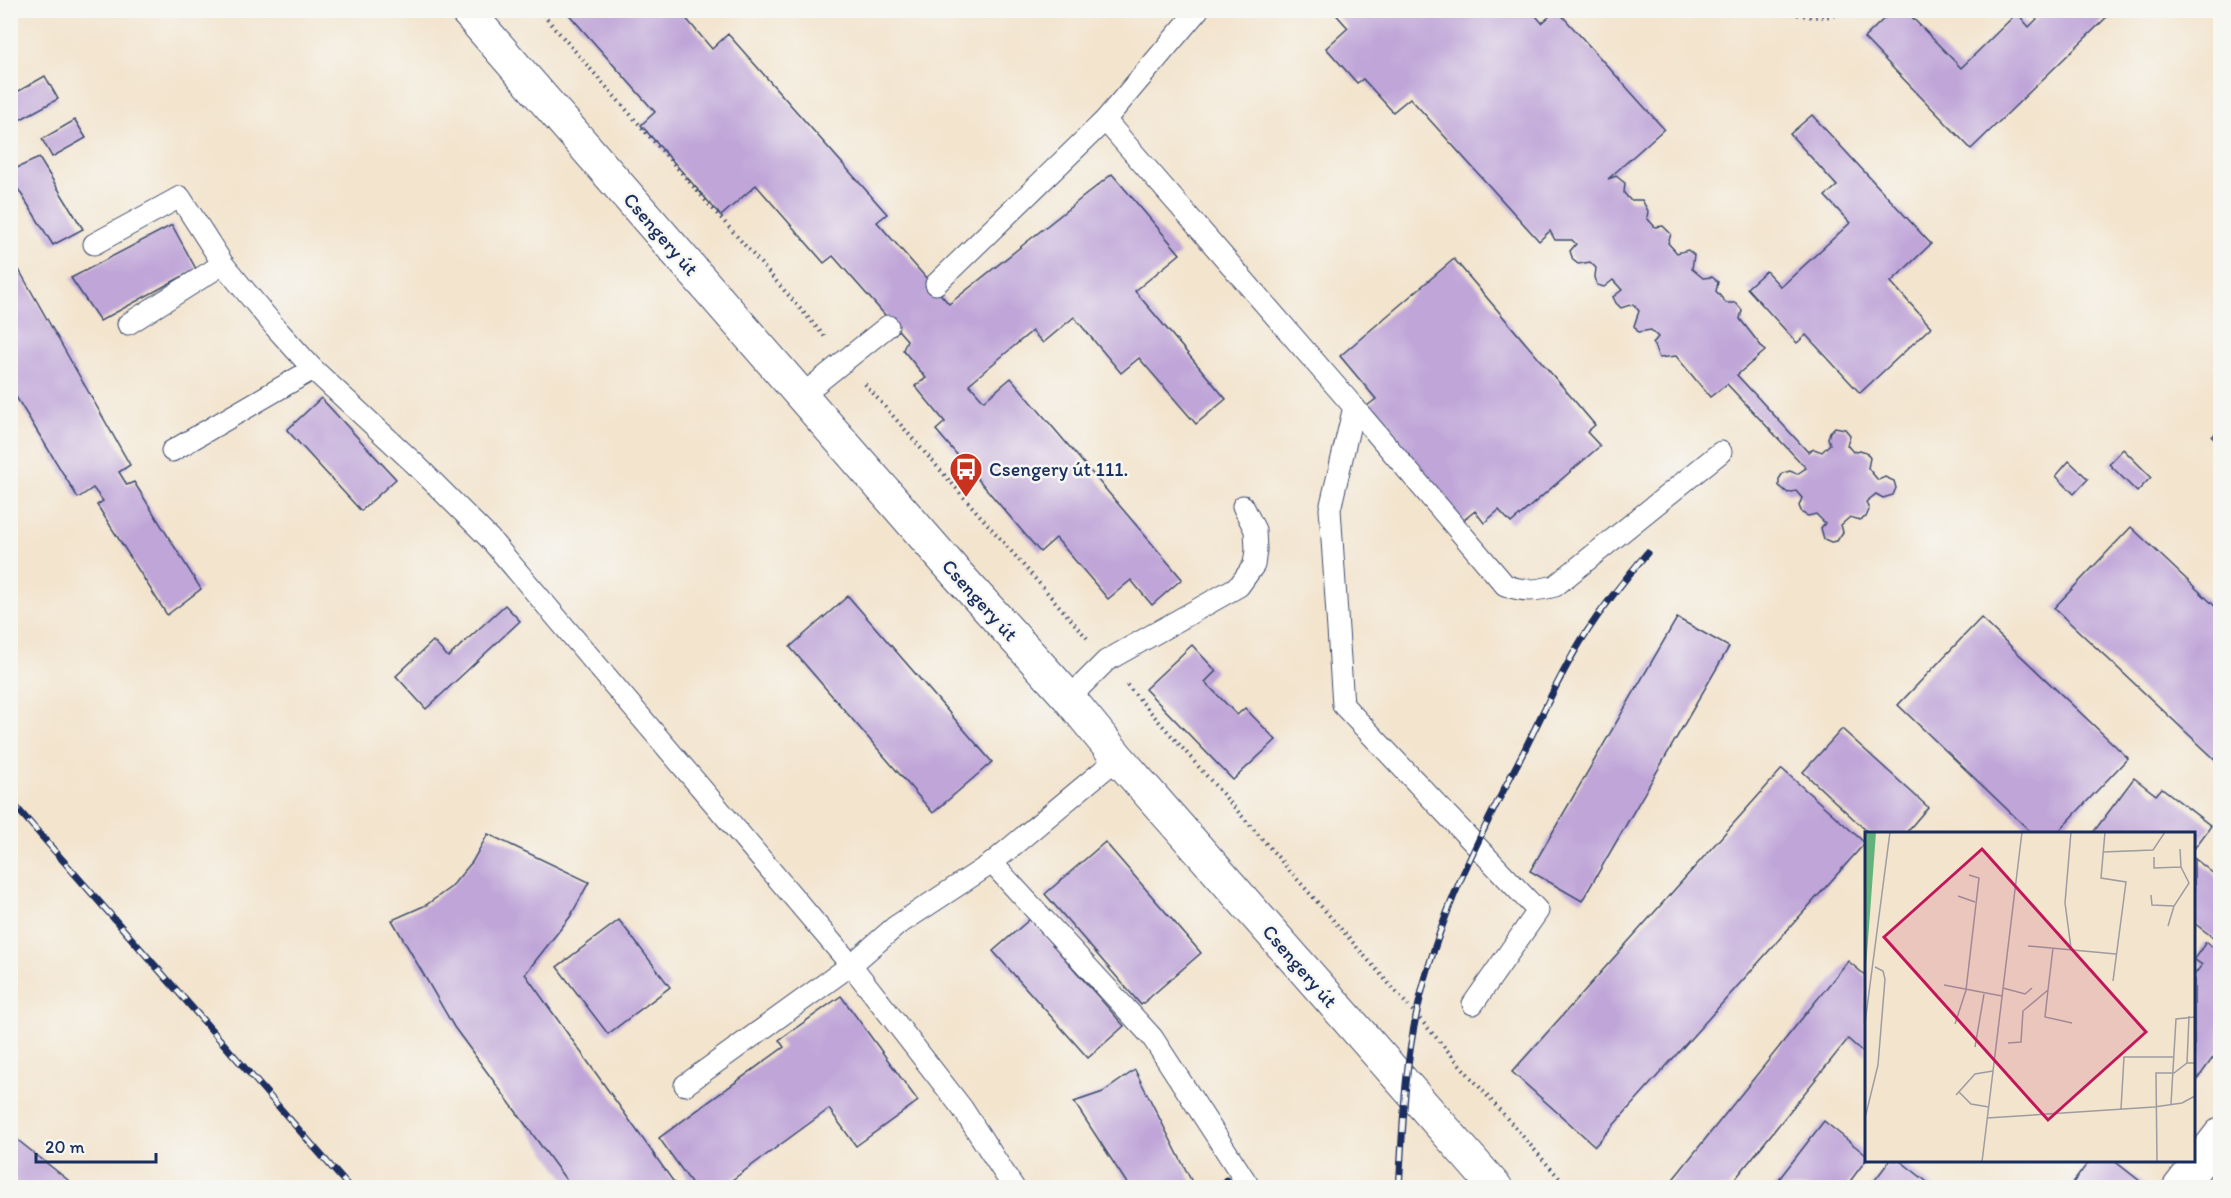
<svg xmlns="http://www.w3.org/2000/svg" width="2231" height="1198" font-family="Itim,sans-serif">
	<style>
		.building { fill: #bfa5d8 }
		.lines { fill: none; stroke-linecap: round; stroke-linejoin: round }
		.lane-casing { stroke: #3b4a6f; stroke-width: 23 }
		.street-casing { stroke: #3b4a6f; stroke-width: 35 }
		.secondary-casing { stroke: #3b4a6f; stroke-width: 35 }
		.path { stroke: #3b4a6f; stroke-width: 4; stroke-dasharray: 1.5 4.5; stroke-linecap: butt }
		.lane { stroke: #fff; stroke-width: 21 }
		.street { stroke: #fff; stroke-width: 33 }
		.secondary { stroke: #fff; stroke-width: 33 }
		.rail-casing { stroke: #1b2f5e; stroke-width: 7 }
		.rail { stroke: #f6f6f2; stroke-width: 4.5; stroke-dasharray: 14; stroke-linecap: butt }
		.labels { text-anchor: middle; stroke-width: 5; stroke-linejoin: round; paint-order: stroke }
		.street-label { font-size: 20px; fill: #1b2f5e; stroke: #f6f6f2 }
		.poi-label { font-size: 20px; fill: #1b2f5e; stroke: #f6f6f2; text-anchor: start }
		.inset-road { fill: none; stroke: #9d9ca1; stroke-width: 1.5 }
		.view { fill: #c2185b; fill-opacity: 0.15; stroke: #c2185b; stroke-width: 3 }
		.inset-edge { fill: none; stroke: #1b2f5e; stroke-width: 3 }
	</style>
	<rect width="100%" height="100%" fill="#f6f6f2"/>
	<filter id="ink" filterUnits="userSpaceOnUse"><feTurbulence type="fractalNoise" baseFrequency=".0167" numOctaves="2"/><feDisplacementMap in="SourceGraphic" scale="12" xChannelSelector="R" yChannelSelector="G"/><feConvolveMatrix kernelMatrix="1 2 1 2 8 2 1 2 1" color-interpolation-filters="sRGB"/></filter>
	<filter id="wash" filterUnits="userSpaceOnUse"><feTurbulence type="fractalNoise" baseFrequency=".008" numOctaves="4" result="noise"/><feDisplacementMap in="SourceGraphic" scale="24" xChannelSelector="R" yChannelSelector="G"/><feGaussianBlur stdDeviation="1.35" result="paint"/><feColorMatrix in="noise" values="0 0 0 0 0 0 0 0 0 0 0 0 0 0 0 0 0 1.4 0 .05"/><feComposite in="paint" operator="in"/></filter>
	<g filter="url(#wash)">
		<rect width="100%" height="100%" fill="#f3e4cd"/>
		<g id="blocks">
			<g class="building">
				<polygon points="565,10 679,10 712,49 728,34 887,214 877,222 949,304 1112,174 1180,254 1135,291 1226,399 1196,424 1139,358 1121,373 1074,317 1043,343 1032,331 969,384 984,401 1011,378 1182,579 1152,605 1131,580 1108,599 1056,538 1040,552 936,430 945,422 915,386 926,378 903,350 907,340 833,256 824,263 756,185 721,216 641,125 655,112"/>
				<polygon points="1332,10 1531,10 1542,23 1557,10 1664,129 1608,179 1616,176 1625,183 1624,193 1630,200 1642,200 1648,211 1647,218 1655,227 1663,226 1671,234 1668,243 1677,253 1688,250 1694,255 1692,269 1703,278 1712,277 1718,282 1716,291 1726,303 1736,303 1742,310 1740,319 1765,351 1737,375 1808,452 1814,449 1822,452 1830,444 1828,438 1830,432 1835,427 1845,429 1850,435 1847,445 1853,452 1860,450 1866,452 1870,458 1868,468 1878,480 1885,477 1894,481 1896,488 1893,495 1883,498 1876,494 1866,502 1869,510 1866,517 1860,520 1850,517 1841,525 1843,532 1837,541 1831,542 1824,539 1821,528 1825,523 1816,514 1808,516 1802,513 1799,506 1802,498 1796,491 1788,493 1779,486 1779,479 1783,473 1790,471 1797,474 1806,468 1727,384 1710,397 1676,356 1659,358 1653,343 1658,337 1651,330 1638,332 1634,326 1639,311 1633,304 1621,308 1616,303 1613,297 1622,290 1613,280 1604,287 1597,285 1595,277 1596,268 1590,262 1578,264 1573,260 1570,251 1576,244 1572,240 1555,240 1550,231 1539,241 1410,98 1393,112 1363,79 1357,83 1326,48 1348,28"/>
				<polygon points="1893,10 1905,10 1961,68 2017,13 2029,27 2046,10 2114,10 1971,149 1864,38"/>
				<polygon points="45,76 58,99 10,125 10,96"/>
				<polygon points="1812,115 1931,244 1891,282 1931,327 1860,393 1806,335 1797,343 1747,288 1766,271 1781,287 1850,223 1825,196 1837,186 1790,134"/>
				<polygon points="75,120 86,138 52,157 42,139"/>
				<polygon points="39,158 83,229 53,245 10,176 10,171"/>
				<polygon points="172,225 196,269 100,321 71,278"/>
				<polygon points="10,254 130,465 119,472 127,485 134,482 201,589 167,615 97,505 103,501 93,488 78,498 10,387"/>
				<polygon points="1454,259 1595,425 1587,432 1600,446 1511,523 1499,510 1484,523 1475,511 1460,523 1363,409 1376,399 1340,356"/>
				<polygon points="321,398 396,479 361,511 287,430"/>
				<polygon points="2220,428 2220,446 2212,437"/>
				<polygon points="2123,449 2151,477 2137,492 2109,464"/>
				<polygon points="2069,461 2088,479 2074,494 2056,476"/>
				<polygon points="2131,527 2220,611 2220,764 2054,608"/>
				<polygon points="848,596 992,762 933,813 790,647"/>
				<polygon points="505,605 520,621 426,709 396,676 433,641 448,657"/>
				<polygon points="1677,618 1729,647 1582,901 1530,871"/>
				<polygon points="1981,618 2128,758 2056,834 2033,834 1898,705"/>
				<polygon points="1192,645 1216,671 1205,682 1237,715 1245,708 1276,740 1233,780 1145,689"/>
				<polygon points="1842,729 1928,807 1905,834 1870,834 1803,772"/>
				<polygon points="1782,769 1865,843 1595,1146 1512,1072"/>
				<polygon points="2134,778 2156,795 2162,788 2211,826 2194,849 2194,834 2092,834"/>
				<polygon points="488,834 589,882 570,917 525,974 678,1188 572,1188 454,1027 392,920 426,905 451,887 472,862"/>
				<polygon points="1105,842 1201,953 1141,1005 1045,894"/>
				<polygon points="2194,858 2220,879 2220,1048 2194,1084 2194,975 2202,965 2194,959 2206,942 2214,948 2219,942 2194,923"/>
				<polygon points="1030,919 1124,1026 1088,1058 993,951"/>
				<polygon points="619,920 670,987 608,1034 557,967"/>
				<polygon points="1848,961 1866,976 1866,1055 1848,1039 1728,1188 1666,1188"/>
				<polygon points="841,996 918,1101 856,1146 829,1109 721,1188 695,1188 659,1138 784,1047 779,1040"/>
				<polygon points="1135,1070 1195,1188 1180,1188 1179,1185 1175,1188 1130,1188 1074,1102 1103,1092"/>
				<polygon points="1824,1121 1866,1155 1866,1160 1845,1188 1772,1188"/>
				<polygon points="10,1134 78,1188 10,1188"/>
				<polygon points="1890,1160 1899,1160 1935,1188 1869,1188"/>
				<polygon points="2090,1160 2113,1160 2145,1185 2143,1188 2069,1188"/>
			</g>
		</g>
	</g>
	<g filter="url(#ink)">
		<use href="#blocks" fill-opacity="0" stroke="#3b4a6f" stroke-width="1.5"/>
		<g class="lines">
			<defs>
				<g id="lane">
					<polyline points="1105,120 1354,407"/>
					<polyline points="94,244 180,197 223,264 275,327 313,369 415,464 490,539 851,965 962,1108 1014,1188"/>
					<polyline points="936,284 1105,120 1198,10"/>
					<polyline points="128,324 223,264"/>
					<polyline points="802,395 888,326"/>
					<polyline points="172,451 313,369"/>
					<polyline points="1069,698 1106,661 1239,586 1254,565 1256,550 1255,530 1243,506"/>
					<polyline points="992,863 1152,1037 1250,1188"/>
					<path d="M 1473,1004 L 1538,911 L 1343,705 L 1330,509 L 1354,407 L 1505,585 C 1523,592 1536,591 1555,586 L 1721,452"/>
					<polyline points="685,1085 851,965 896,926 992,863 1118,758"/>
				</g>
				<polyline id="street" points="2179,1188 2220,1135"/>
				<polyline id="secondary" points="466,10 956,573 1069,698 1118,758 1496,1188"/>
			</defs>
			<use href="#lane" class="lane-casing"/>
			<use href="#street" class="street-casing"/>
			<use href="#secondary" class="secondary-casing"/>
			<g class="path">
				<polyline points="539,10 825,337"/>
				<path d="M 1780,10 C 1802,17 1828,21 1850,10"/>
				<polyline points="865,384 1087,638"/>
				<polyline points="1127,685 1568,1188"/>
			</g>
			<use href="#lane" class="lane"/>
			<use href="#street" class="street"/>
			<use href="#secondary" class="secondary"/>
			<defs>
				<g id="rail">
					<polyline points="10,800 350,1188"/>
					<polyline points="1226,1180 1229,1188"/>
					<path d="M 1399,1188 C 1403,1129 1404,1070 1417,1012 C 1437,919 1479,836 1523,753 C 1542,715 1561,672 1584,636 C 1603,607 1624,580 1647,553"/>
				</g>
			</defs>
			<use href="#rail" class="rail-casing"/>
			<use href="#rail" class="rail"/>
		</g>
	</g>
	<defs>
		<symbol id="bus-pin" viewBox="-11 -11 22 30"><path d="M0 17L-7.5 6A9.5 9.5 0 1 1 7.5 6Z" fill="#c8321e" stroke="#f6f6f2"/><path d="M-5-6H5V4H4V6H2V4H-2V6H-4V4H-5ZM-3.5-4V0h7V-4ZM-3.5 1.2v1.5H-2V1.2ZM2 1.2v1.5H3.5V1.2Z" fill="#fff"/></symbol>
	</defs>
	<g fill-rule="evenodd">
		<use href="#bus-pin" x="947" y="450" width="38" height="52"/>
	</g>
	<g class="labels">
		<g class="street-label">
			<text transform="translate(661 234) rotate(49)" y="7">Csengery út</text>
			<text transform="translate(980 600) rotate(48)" y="7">Csengery út</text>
			<text transform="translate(1300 966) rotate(49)" y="7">Csengery út</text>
		</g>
		<g class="poi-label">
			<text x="989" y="476">Csengery út 111.</text>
		</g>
	</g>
	<g transform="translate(1865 832)">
		<rect width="330" height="330" fill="#f3e4cd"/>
		<path d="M 0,0 L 11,0 L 0,149 Z" fill="#65b17a"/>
		<path class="inset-road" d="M 240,0 L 236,46 L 261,50 L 248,149M 238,20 L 288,18 L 300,0M 289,25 L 289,36 L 316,35M 286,63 L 287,73 L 309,74M 93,64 L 110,70M 303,94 L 309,74 L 324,51 L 316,35 L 315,17M 163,114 L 251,122M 206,116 L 200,71 L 206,0M 79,153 L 137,164M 138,156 L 160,162 L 167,156M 183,158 L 188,116M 0,191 L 25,0M 90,192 L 101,158 L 114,46 L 104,43M 143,211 L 156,210 L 158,179 L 183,158 L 180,185 L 207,191M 110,215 L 119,162M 322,231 L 324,184M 94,260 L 106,272 L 124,275M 91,263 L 110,242 L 128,239M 306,272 L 311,187 L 330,185M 256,277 L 259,225 L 309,225M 0,286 L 13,233 L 20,147 L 18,139 L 10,135M 122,286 L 289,275 L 317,271 L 330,264M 117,330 L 157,0M 292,330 L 291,241 L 309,241 L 322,231 L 330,231"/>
		<path class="view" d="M 117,17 L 281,200 L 183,288 L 19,105 Z"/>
		<rect width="330" height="330" class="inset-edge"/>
	</g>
	<rect width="2231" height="1198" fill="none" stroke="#f6f6f2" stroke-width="36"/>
	<path d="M36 1153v9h120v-9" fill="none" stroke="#1b2f5e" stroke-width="3"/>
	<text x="45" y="1153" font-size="18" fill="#1b2f5e" stroke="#f6f6f2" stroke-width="4.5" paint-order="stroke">20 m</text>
</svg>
